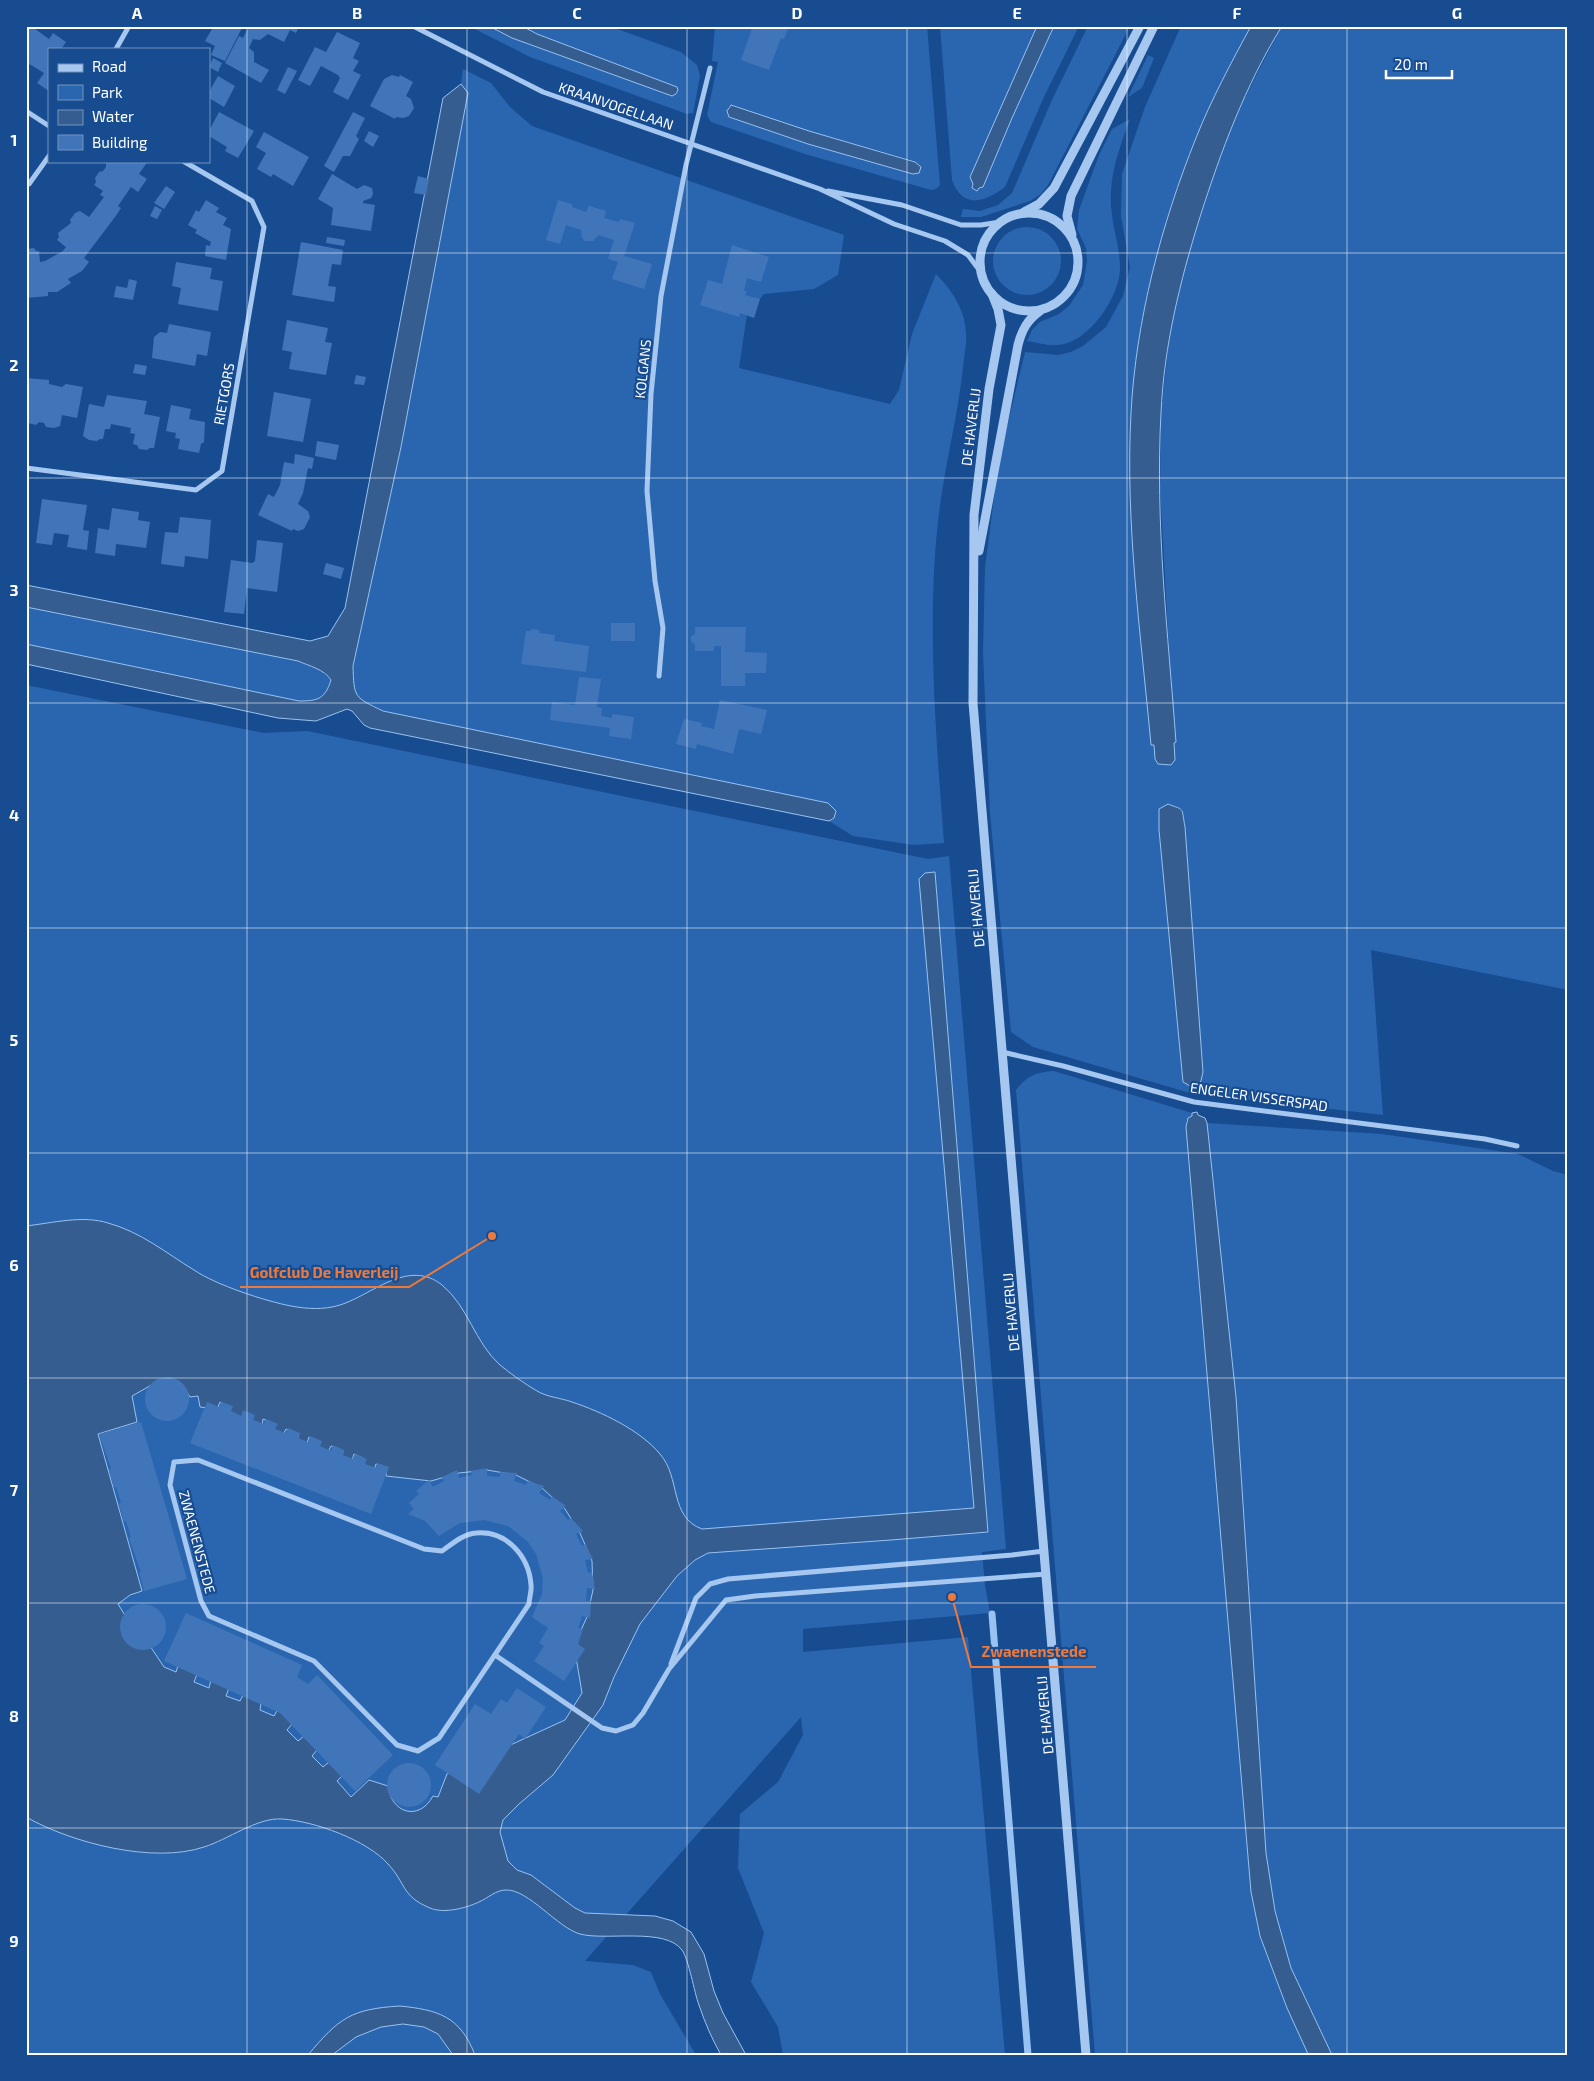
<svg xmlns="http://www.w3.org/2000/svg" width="1594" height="2081" font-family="'Exo 2',sans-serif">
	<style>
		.green { fill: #2a66af; fill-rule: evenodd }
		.water { fill: #365d8f; stroke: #98c2f2; fill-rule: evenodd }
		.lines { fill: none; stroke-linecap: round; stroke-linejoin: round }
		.stream { stroke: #98c2f2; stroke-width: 7 }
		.building { fill: #4076b9 }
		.minor { stroke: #a5c7f0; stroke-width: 5 }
		.tertiary { stroke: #a5c7f0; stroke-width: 9 }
		.grid { fill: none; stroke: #fff; stroke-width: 1; stroke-opacity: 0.55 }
		.labels { text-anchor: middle; stroke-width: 4.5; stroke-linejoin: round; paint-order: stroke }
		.street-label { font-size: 14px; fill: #fff; stroke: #174c91 }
		.leader { fill: none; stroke: #ed7a3d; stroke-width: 2 }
		.callout-dot { fill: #ed7a3d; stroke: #174c91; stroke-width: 2 }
		.callout-label { font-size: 15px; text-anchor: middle; font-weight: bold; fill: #ed7a3d; stroke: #174c91; stroke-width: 4.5; stroke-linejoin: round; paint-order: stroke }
		.neatline { fill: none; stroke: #fff; stroke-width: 2 }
		.grid-label { font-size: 16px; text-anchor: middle; font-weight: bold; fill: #fff }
	</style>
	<rect width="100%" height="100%" fill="#174c91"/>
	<g class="green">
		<polygon points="469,26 489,26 512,38 672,96 677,94 678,90 537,34 522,26 609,26 681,52 697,65 700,76 693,113 687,114 530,57"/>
		<path d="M 715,26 L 927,26 L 940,185 L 936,189 L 931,190 L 805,154 L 711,122 L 707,115 L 718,62 L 712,61 ZM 732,105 L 809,131 L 915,161 L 913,174 L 808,144 L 729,117 L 728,107 Z"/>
		<path d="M 940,26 L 1037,26 L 971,177 L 979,188 L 983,186 L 1012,118 L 1054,26 L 1079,26 L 1043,99 L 1005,187 C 985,202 963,210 952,180 Z"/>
		<polygon points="1088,26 1130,26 1048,185 1041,194 1030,201 981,217 961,217 963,209 980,211 998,205 1012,193 1051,102"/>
		<path d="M 1181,26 L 1251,26 L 1220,85 L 1175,194 L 1141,324 L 1131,413 L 1130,488 L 1151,745 L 1154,745 L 1155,759 L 1163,765 L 1171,765 L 1174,743 L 1160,487 L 1161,412 L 1170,332 L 1184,268 L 1222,149 L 1243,101 L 1277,35 L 1282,26 L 1568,26 L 1568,990 L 1371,950 L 1383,1115 L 1190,1093 L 1033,1047 L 1011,1032 L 990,814 L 983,653 L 985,567 L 999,460 L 1025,352 L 1058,355 L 1071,352 L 1083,346 L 1106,327 L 1123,296 L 1130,267 L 1121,216 L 1122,174 L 1145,107 ZM 1161,807 L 1182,809 L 1185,827 L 1203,1072 L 1201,1081 L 1191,1090 L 1190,1086 L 1183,1082 L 1159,830 Z"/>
		<polygon points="1148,55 1154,58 1142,88 1128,97"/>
		<path d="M 463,69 L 491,83 L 510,107 L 532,126 L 844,235 L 838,275 L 814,289 L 764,294 L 747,314 L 739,368 L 890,404 L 899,390 L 912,334 L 936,274 C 952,290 965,310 966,333 C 967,344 964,356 963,367 C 958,416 945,464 939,513 C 926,618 936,737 944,843 L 914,845 L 853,836 L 829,821 L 834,818 L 383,711 C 354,697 354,698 353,666 L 401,447 L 468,93 L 461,84 Z"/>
		<path d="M 1130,119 C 1121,144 1112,166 1111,192 C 1109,219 1120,243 1120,268 C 1120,297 1088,344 1057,345 C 1047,346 1036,342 1027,341 L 1032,330 L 1040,322 L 1059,314 L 1069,306 L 1083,285 L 1087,261 L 1086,248 L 1077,229 L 1079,210 L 1099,155 L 1112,129 Z"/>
		<circle cx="1027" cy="261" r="34"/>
		<path d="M 26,607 L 298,661 L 320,670 L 331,680 C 325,699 318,701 299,701 L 26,644 Z"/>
		<path d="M 26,685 L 264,733 L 307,731 L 928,859 L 949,856 L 1006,1549 L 982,1552 L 985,1585 L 990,1613 L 803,1629 L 803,1652 L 968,1637 L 1005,2055 L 783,2055 L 778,2027 L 751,1982 L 764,1933 L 738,1868 L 740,1814 L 778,1782 L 803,1735 L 801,1717 L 585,1961 L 633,1965 L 651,1972 L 660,1994 L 696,2055 L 26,2055 ZM 931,872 L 935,872 L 988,1531 L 981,1533 Z"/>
		<path d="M 1054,1071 L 1192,1113 L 1192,1116 L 1186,1121 L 1186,1127 L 1251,1892 L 1260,1936 L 1287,2008 L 1309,2055 L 1095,2055 L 1016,1090 C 1027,1076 1036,1072 1054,1071 Z"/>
		<polygon points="1207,1123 1382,1134 1518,1154 1553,1171 1568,1175 1568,2055 1332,2055 1291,1968 1275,1911 1266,1853 1236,1397"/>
	</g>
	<g class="water">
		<polygon points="489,26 522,26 537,34 677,87 678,90 676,94 672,96 512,38"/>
		<polygon points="1037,26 1054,26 1012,118 983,187 979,188 977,191 972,188 973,184 970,177"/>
		<path d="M 1251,26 L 1282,26 C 1245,86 1221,151 1200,217 C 1180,281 1164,346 1161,413 C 1155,523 1168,633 1176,742 L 1174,743 L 1175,760 L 1171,765 L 1158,764 L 1155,759 L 1154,745 L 1151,745 C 1141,635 1125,524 1131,413 C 1136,320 1161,225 1196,138 C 1211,100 1231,63 1251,26 Z"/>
		<path d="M 461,84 L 468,93 L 401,447 L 353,666 C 354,698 354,697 383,711 L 828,803 L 836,811 L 834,818 L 829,821 L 370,728 L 364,725 L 352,711 L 347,709 L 316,721 L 278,718 L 26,664 L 26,644 L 299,701 C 318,701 325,699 331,680 C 324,669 309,666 298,661 L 26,607 L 26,585 L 310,641 L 328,636 L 345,608 L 443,98 Z"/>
		<polygon points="731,105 809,131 915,162 921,167 919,173 913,174 808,144 729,117 727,111"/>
		<path d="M 1168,804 C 1185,811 1181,805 1185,827 L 1203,1072 L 1201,1081 L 1196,1086 L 1195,1090 L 1191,1090 L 1190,1086 L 1183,1082 L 1159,830 L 1159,809 Z"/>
		<path d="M 935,872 L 988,1532 L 891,1540 L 708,1553 L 695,1560 L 677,1576 L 640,1624 L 614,1677 L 603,1705 L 553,1775 L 519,1804 L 503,1820 L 500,1832 L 508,1861 L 517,1870 L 531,1875 L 575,1908 L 585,1913 L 655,1916 L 673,1921 L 691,1932 L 704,1954 L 714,1991 L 723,2013 L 746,2055 L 721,2055 C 712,2039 705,2023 699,2005 C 694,1992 689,1960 682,1950 C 665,1927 606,1941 580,1934 C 558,1928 528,1889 506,1890 C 496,1890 488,1898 479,1902 C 466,1908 444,1914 430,1908 C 401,1896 406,1883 388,1864 C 367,1840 314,1821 282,1819 C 258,1817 227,1840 204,1847 C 153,1864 72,1843 26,1817 L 26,1226 C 52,1223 83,1215 108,1223 C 141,1232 166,1253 194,1270 C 216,1285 265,1301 291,1306 C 307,1309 324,1310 340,1305 C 372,1295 408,1258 442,1285 C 468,1306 475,1343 500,1365 C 511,1374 525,1384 537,1391 C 547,1397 561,1398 572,1402 C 602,1412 640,1430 660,1454 C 681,1478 669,1517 702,1529 L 974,1508 L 919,879 L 925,873 ZM 162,1379 C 177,1379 183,1385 190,1397 L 198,1396 L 200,1407 L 217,1409 L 220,1402 L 230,1407 L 228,1413 L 262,1426 L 263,1419 L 275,1424 L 273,1429 L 283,1435 L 286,1429 L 299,1434 L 297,1440 L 307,1443 L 309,1437 L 320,1443 L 319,1448 L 328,1452 L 331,1446 L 343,1451 L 342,1457 L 352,1461 L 354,1454 L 365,1459 L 363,1465 L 374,1470 L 376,1464 L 387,1468 L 386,1476 L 431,1481 L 459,1473 L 487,1470 L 516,1475 L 542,1488 L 565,1509 L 580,1533 L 592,1561 L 593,1590 L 587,1617 L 574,1645 L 582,1693 L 565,1720 L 447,1774 L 438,1797 L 433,1796 C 419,1822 391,1813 388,1786 L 369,1780 L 351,1797 L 337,1781 L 342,1776 L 329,1762 L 323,1767 L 312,1756 L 317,1750 L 304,1736 L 298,1741 L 287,1730 L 292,1724 L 278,1709 L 274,1716 L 260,1710 L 261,1703 L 243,1695 L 240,1701 L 226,1696 L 229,1688 L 211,1680 L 209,1688 L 194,1682 L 197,1674 L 178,1666 L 176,1672 L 164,1667 L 150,1646 C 132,1648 123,1633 126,1617 L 118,1604 L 130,1595 L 142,1591 L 98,1434 L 137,1422 L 132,1396 Z"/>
		<polygon points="1197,1112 1198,1115 1205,1118 1207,1123 1236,1397 1266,1853 1275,1911 1291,1968 1332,2055 1308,2054 1287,2008 1260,1936 1251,1892 1186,1127 1188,1118 1192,1116 1192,1113"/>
		<path d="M 400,2006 C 438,2010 460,2016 475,2055 L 453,2055 L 438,2034 L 424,2027 L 403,2024 L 381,2027 L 356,2037 L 332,2055 L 308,2055 C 339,2018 351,2009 400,2006 Z"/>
	</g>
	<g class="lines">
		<polyline class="stream" points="992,1614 1028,2055"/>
	</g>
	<g class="building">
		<polygon points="26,26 31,26 49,39 53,33 66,42 61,49 49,49 49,91 37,83 44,73 26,62"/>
		<polygon points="206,26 243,26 225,61 211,55 215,46 205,41 212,29"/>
		<polygon points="249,26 299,26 296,33 290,30 284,42 268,34 260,40 253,39 249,48 254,52 254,62 269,70 261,83 225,63 239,36 243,38"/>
		<polygon points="753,26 789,26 784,39 781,38 769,70 741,60"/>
		<polygon points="337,32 360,43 353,58 359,61 353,71 361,75 348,100 333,92 340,78 338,75 321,66 310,86 298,80 315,47 326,52"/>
		<polygon points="213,58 222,63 218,72 209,67"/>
		<polygon points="288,67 297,71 285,94 277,90"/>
		<polygon points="400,75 413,82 406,96 411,99 414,108 409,116 403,118 396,117 395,119 370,106 384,79 392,75 399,77"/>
		<polygon points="218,76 235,86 224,107 209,98 209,92"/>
		<polygon points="219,112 254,131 238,158 225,151 227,147 209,136 209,131"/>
		<polygon points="353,112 365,118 356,136 359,139 350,156 343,156 334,172 324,166"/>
		<polygon points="369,131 379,136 373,147 364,141"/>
		<polygon points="264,132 309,157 293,186 273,174 271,177 257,169 266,153 256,147"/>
		<polygon points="106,161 148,161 139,174 147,179 138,192 131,187 118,206 121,208 115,217 84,258 89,262 82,271 68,279 71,283 57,292 48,292 48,296 26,298 26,249 34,248 36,251 39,251 40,262 45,261 63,251 66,247 57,240 59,237 58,233 71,223 70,220 75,213 80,211 89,217 104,197 100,195 103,191 94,185 96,182 95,178 99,172 103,171 106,167"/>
		<polygon points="332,174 357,189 364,185 372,188 373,194 371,198 363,201 363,203 375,205 371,231 331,225 333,208 318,199"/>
		<polygon points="418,176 429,179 426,195 414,193"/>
		<polygon points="166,186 175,192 164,209 154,203"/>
		<polygon points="206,200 219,208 216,212 227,218 223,225 231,229 226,260 205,256 206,245 210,246 211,242 195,233 197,230 188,225 196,210 199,212"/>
		<polygon points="558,200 572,204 572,207 586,212 589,206 606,211 604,218 619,222 620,219 635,223 624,256 652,264 644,289 612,279 618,262 608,259 614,240 598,235 593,241 585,241 582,238 581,230 566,225 560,244 546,240"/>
		<polygon points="155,206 162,210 157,219 150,216"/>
		<polygon points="327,237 345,240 344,246 326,243"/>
		<polygon points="301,242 343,250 341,265 332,264 328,286 336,287 334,302 292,295"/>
		<polygon points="732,245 769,257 761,282 747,278 744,291 747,291 745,295 760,299 754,318 740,313 739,317 700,305 708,280 722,284"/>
		<polygon points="176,262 212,268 210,279 223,281 218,311 178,304 181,288 172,286"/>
		<polygon points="129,279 137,281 133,300 114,297 116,286 127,288"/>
		<polygon points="287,320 328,328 325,342 332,343 326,375 289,369 292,352 282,350"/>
		<polygon points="169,324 211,332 207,356 197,354 195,366 152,358 154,337 160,332 167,333"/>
		<polygon points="135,364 147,366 145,375 133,373"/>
		<polygon points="356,375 366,377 364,385 354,384"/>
		<polygon points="26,378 49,380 49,384 62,387 66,384 83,387 77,418 62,415 60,426 54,428 46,427 44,423 39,422 36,425 28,423 26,420"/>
		<polygon points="274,392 311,399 303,442 267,436"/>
		<polygon points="107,395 147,401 144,414 160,417 154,448 150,448 147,450 139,449 137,445 133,444 135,434 130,433 131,428 111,424 110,429 105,429 103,439 100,439 97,441 89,440 83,436 89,404 104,407"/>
		<polygon points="171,405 191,409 189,419 205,422 204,442 201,444 199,453 178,449 180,439 175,438 176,433 166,431"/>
		<polygon points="317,441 339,445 336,460 315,456"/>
		<polygon points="295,454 314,458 312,469 308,468 303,493 298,504 308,511 310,517 304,529 298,531 293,529 292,531 258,515 268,494 274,497 280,485 284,462 294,464"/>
		<polygon points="42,499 87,505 83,530 89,531 87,550 67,547 69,535 54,533 52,545 36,543"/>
		<polygon points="112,508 139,512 138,520 150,522 146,548 116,544 115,556 95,553 98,528 109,530"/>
		<polygon points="180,517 211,520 208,559 185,556 184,567 161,564 165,532 178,533"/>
		<polygon points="257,540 283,543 277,592 247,588 244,614 224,612 231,560 252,563 255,561"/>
		<polygon points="326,563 344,568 341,579 323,574"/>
		<rect x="611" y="623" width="24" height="18"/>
		<polygon points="695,627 746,627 745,652 767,653 766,673 745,673 745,686 721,686 721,646 714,646 714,651 695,651 695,644 691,642 691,636 695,634"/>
		<polygon points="531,629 539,630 539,633 555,635 554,641 589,646 586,672 521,664 526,631 531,631"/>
		<polygon points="579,677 601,679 597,707 602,708 601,716 612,718 612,714 634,717 631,739 609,736 610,728 550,720 552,702 575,705"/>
		<polygon points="720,700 767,710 761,734 739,729 733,754 697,744 696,749 676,744 684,719 702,723 701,726 714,729"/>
		<circle cx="167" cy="1399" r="22"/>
		<polygon points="207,1402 219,1407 221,1402 233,1406 231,1411 241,1416 243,1410 255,1415 253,1420 264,1424 266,1419 278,1424 275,1429 286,1433 288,1428 300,1433 298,1438 308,1442 310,1436 322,1441 320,1446 331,1451 333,1445 344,1450 343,1455 353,1459 355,1454 367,1459 365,1464 376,1468 377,1463 389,1467 371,1514 190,1443"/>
		<polygon points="141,1422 187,1579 144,1591 139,1572 141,1572 129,1538 131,1537 126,1521 124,1522 119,1504 121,1502 116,1487 114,1488 109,1470 111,1468 99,1434"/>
		<polygon points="487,1468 487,1476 500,1477 500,1472 517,1473 514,1481 526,1485 528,1481 544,1486 539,1493 550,1500 552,1496 566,1506 560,1511 568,1520 571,1518 583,1531 576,1534 582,1546 585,1544 593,1559 585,1560 588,1573 592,1572 595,1589 587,1588 586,1601 591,1601 590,1618 582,1616 578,1628 583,1629 578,1644 585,1649 564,1681 534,1661 544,1646 539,1643 548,1628 532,1617 542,1594 543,1578 536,1554 527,1541 508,1526 484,1520 460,1523 439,1536 425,1521 408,1514 414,1509 409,1503 419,1494 416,1491 429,1480 433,1487 444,1481 442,1477 457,1470 459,1478 472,1475 471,1471"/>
		<circle cx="143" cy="1627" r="23"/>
		<polygon points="186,1613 302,1665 297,1677 308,1684 317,1675 393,1755 355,1791 280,1713 164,1661"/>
		<polygon points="517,1688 546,1707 525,1739 519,1734 479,1794 435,1765 475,1704 491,1714 501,1699 507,1703"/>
		<circle cx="409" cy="1785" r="22"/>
	</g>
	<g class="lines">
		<g class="minor">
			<polyline points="413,26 543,92 820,189 894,224 945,241 968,255 980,271"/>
			<polyline points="116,49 129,26"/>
			<polyline points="26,111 49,126"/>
			<polyline points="26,185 29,184 49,156"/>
			<polyline points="828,191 902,205 961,225 981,225 1000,222"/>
			<polyline points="26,468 196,490 222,471 264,227 252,201 183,161"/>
			<polyline points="659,676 663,628 655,581 647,491 651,394 661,296 686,165 710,68"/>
			<polyline points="1002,1052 1063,1066 1194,1102 1485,1139 1517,1146"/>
			<path d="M 198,1460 L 424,1549 L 442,1551 C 452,1544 463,1534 476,1533 C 506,1530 529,1556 531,1585 C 532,1591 529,1598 529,1604 L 439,1738 L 418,1751 L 397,1745 L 314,1661 L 209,1616 L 201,1601 L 170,1485 L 174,1462 Z"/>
			<polyline points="495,1655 602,1728 616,1731 633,1725 643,1713 669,1669 726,1600 755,1596 1047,1574"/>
			<polyline points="671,1664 696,1598 710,1584 728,1579 1012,1555 1044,1551"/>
		</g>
		<g class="tertiary">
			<polyline points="1024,212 1039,204 1054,188 1140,26"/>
			<circle cx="1029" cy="262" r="49"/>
			<polyline points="1072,235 1067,216 1071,196 1154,26"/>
			<polyline points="992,294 998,309 1001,325 989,389 974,515 973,703 1086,2055"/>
			<path d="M 979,551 L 1018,345 C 1022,330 1027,320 1040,311"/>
		</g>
	</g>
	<path class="grid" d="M 247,26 L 247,2055M 467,26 L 467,2055M 687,26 L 687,2055M 907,26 L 907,2055M 1127,26 L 1127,2055M 1347,26 L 1347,2055M 26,253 L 1568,253M 26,478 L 1568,478M 26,703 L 1568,703M 26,928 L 1568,928M 26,1153 L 1568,1153M 26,1378 L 1568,1378M 26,1603 L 1568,1603M 26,1828 L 1568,1828"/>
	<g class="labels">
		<g class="street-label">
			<text transform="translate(616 106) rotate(19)" y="5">KRAANVOGELLAAN</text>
			<text transform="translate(643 369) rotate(-84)" y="5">KOLGANS</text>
			<text transform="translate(224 394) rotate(-80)" y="5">RIETGORS</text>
			<text transform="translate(971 427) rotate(-83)" y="5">DE HAVERLIJ</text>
			<text transform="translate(976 908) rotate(-95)" y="5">DE HAVERLIJ</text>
			<text transform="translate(1259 1097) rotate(8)" y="5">ENGELER VISSERSPAD</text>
			<text transform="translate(1011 1312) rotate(-95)" y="5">DE HAVERLIJ</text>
			<text transform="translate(197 1542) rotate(75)" y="5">ZWAENENSTEDE</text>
			<text transform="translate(1045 1715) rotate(-95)" y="5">DE HAVERLIJ</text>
		</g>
	</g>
	<path class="leader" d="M492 1236L409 1287H240M952 1597L971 1667H1096"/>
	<g class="callout-dot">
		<circle cx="492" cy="1236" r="5"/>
		<circle cx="952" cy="1597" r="5"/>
	</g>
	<g class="callout-label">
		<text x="324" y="1278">Golfclub De Haverleij</text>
		<text x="1034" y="1657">Zwaenenstede</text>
	</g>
	<rect width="1594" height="2081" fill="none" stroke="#174c91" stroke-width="55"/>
	<rect x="48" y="48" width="162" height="115" fill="#174c91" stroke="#7494bd"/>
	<rect x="58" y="64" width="25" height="8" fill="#a5c7f0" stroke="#7494bd"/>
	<text x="92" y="72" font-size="15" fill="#ffffff">Road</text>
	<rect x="58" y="85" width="25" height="15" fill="#2a66af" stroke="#7494bd"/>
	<text x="92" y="98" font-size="15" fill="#ffffff">Park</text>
	<rect x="58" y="110" width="25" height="15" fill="#365d8f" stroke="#7494bd"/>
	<text x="92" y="122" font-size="15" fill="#ffffff">Water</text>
	<rect x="58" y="135" width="25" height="15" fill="#4076b9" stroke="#7494bd"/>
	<text x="92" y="148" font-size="15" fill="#ffffff">Building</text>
	<path d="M1386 70v8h66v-8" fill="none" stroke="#ffffff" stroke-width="2.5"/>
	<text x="1394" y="70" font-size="15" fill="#ffffff" stroke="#174c91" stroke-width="4" paint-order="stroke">20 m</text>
	<rect x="28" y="28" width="1538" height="2026" class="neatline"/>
	<g class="grid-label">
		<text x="137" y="19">A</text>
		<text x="357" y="19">B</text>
		<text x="577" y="19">C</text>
		<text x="797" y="19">D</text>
		<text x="1017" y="19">E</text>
		<text x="1237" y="19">F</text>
		<text x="1457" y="19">G</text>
		<text x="14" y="146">1</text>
		<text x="14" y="371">2</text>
		<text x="14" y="596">3</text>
		<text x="14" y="821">4</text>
		<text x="14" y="1046">5</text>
		<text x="14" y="1271">6</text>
		<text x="14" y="1496">7</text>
		<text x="14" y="1722">8</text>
		<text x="14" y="1947">9</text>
	</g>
</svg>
